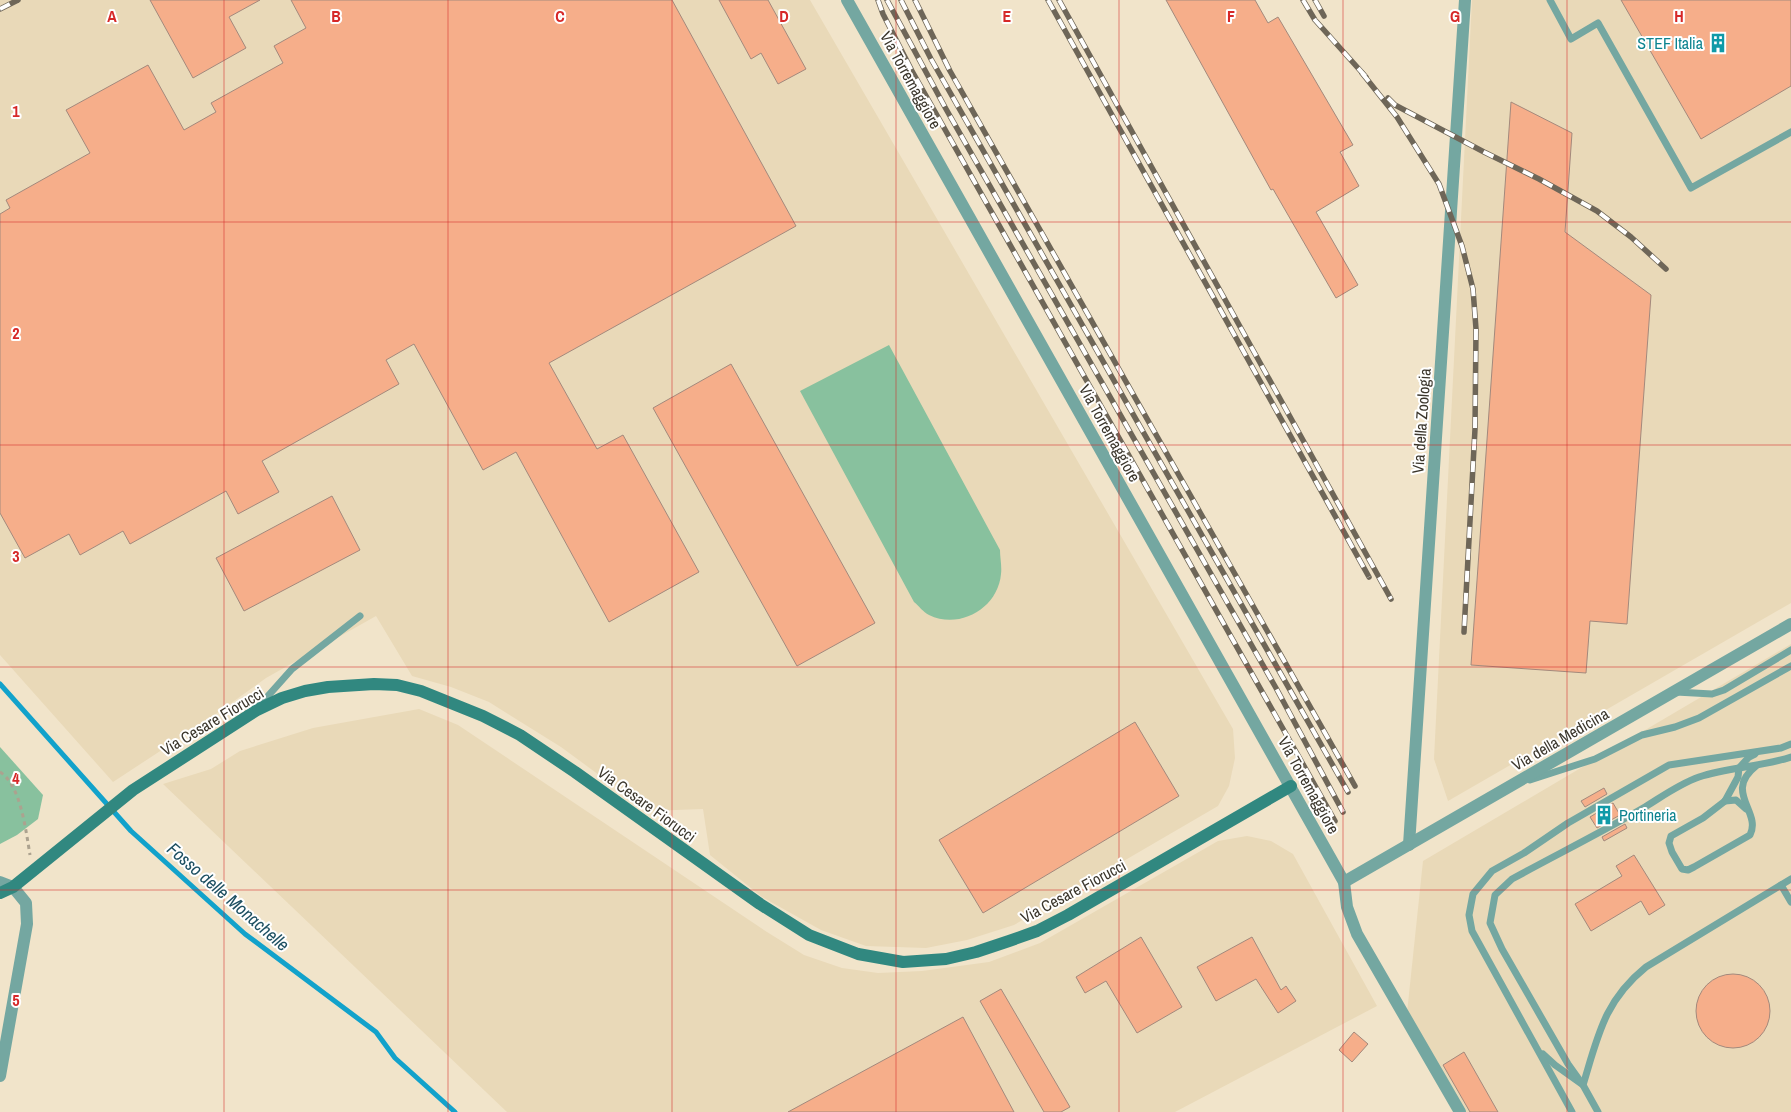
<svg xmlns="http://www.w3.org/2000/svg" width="1791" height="1112" font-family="'Archivo Narrow',sans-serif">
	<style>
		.built { fill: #e9d9b8 }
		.green { fill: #88c19e }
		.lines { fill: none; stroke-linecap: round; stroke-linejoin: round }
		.stream { stroke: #12a2cb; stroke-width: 5 }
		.building { fill: #f6ae8a; stroke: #a3897c }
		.path { stroke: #aca28f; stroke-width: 3; stroke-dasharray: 4 4; stroke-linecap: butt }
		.lane { stroke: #74a7a1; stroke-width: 7 }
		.street { stroke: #74a7a1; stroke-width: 12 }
		.secondary { stroke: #318880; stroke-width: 12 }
		.rail-casing { stroke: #6e6658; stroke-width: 5.5 }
		.rail { stroke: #fff; stroke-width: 4; stroke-dasharray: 11; stroke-linecap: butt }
		.grid { fill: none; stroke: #d62828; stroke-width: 1; stroke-opacity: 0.55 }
		.labels { text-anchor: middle; stroke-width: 4; stroke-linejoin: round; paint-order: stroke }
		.culture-label { font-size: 16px; fill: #0d838f; stroke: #fff; text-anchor: end }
		.street-label { font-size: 16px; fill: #3b362c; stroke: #fff }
		.water-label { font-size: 18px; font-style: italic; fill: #1e5062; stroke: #fff }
		.grid-label { font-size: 16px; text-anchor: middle; font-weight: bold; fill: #d62828; stroke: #fff; stroke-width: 4; stroke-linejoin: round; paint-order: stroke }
	</style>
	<rect width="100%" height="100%" fill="#f1e4ca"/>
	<g class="built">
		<polygon points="0,0 810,0 1233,729 1235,758 1229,786 1218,806 1014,925 967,940 926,948 866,946 821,930 762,897 710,855 703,809 648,811 561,747 489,702 451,687 412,676 376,616 266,678 209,719 113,782 0,655"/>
		<polygon points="1472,0 1791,0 1791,603 1448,801 1434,759"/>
		<polygon points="1791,644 1791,1112 1465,1112 1407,1013 1423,861"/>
		<polygon points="419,709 458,725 767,932 804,955 842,968 878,973 922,971 989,962 1040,943 1218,841 1247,836 1271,841 1293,854 1377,1006 1175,1112 507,1112 163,784 211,769 240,751 313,728"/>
	</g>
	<g class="green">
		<path d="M 889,345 L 1000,550 C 1000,558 1002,566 1001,574 C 998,608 960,630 929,615 C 923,612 919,606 914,602 L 800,391 Z"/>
		<polygon points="0,747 43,795 38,819 17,835 0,844"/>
	</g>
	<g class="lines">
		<polyline class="stream" points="0,684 131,831 245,934 376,1032 395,1058 455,1112"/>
	</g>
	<g class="building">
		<polygon points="150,0 260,0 229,17 246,48 193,78"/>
		<polygon points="291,0 672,0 796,226 549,363 597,449 623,435 699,572 609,622 516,452 483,470 414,344 386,360 399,384 262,461 279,492 238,514 226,491 130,544 123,531 80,555 69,534 25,558 0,513 0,214 10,208 6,200 90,153 66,110 148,65 184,130 216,112 211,103 283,63 274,46 306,28"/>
		<polygon points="719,0 768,0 806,69 778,84 761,53 751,59"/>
		<polygon points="1166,0 1255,0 1268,23 1278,17 1353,145 1340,152 1359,186 1316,212 1358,285 1336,298 1273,189 1271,190"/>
		<polygon points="1621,0 1791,0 1791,86 1701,139"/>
		<polygon points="1511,102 1572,133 1565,232 1651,295 1627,624 1590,621 1586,673 1471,665"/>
		<polygon points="731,364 875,623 797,666 653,408"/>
		<polygon points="332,496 360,550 244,611 216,558"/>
		<polygon points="1135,722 1179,796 983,913 939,840"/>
		<polygon points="1604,788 1607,794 1585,807 1581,801"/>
		<polygon points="1613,803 1620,815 1597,828 1590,817"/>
		<polygon points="1625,824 1627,828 1604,841 1602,837"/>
		<polygon points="1634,855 1665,905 1649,915 1641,901 1591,931 1575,904 1622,876 1616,866"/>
		<polygon points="1141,937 1182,1007 1137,1033 1106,981 1085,993 1076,977"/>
		<polygon points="1252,937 1281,990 1286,986 1296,1001 1278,1013 1256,979 1216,1001 1197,967"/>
		<circle cx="1733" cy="1011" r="37"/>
		<polygon points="1001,989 1070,1107 1061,1112 1044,1112 980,1001"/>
		<polygon points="963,1017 1014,1112 788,1112"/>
		<polygon points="1354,1032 1368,1044 1352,1062 1339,1050"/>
		<polygon points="1464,1052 1498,1112 1470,1112 1443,1065"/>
	</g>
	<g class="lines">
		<path class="path" d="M 0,772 C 21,785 26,832 30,855"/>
		<g class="lane">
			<polyline points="1550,0 1571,39 1598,23 1691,188 1791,132"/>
			<polyline points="1676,692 1712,694 1724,690 1791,650"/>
			<polyline points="259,706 292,669 360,616"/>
			<path d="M 1755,754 L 1749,757 L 1739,768 L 1738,777 L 1725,801 L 1703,818 L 1671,836 L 1669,843 L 1672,852 L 1682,869 L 1688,870 L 1694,867 L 1750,835 C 1762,812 1723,792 1756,766"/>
			<polyline points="1530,780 1595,759 1642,735 1675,727 1699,718 1791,666"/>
			<polyline points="1725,801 1736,800 1746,809"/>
			<polyline points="1781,885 1791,902"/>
			<path d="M 1543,1054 L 1555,1065 L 1583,1085 C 1598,1036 1604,1001 1646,967 L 1791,879"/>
			<polyline points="1572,1112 1472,931 1469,915 1473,894 1492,871 1524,853 1568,823 1669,765 1781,748 1791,744"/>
			<path d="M 1598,1112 L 1583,1085 L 1568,1064 L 1502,949 L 1490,923 L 1495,895 L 1512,879 C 1556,855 1602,832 1645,807 C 1663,796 1679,784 1699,777 C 1729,767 1761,767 1791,757"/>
		</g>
		<g class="street">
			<polyline points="847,0 1344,882 1347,907 1357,934 1460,1112"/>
			<polyline points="1409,845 1465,0"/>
			<polyline points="0,882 13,887 26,903 27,924 0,1076"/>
			<polyline points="1344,882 1791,624"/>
		</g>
		<polyline class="secondary" points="0,893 13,887 133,790 257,710 282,698 305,691 328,687 374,684 397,685 421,691 483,716 520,735 575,772 760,904 809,935 858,954 903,962 946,959 976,952 1009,941 1037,931 1068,915 1291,786"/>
		<defs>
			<g id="rail">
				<polyline points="878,0 883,14 912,71 1335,821"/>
				<polyline points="887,0 946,109 1276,688 1343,812"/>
				<polyline points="901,0 931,59 1348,792"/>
				<polyline points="915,0 950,71 1355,786"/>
				<polyline points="1048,0 1369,577"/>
				<polyline points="1059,0 1391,599"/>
				<polyline points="1303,0 1315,20 1366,77"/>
				<polyline points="1315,0 1324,16"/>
				<polyline points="0,9 18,0"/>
				<polyline points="1362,73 1397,117 1439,184 1462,246 1473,289 1476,329 1475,429 1464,632"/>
				<polyline points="1388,98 1395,105 1484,152 1539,179 1597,211 1631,237 1666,269"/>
			</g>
		</defs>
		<use href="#rail" class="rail-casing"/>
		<use href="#rail" class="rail"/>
	</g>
	<path class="grid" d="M 224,0 L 224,1112M 448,0 L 448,1112M 672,0 L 672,1112M 896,0 L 896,1112M 1119,0 L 1119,1112M 1343,0 L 1343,1112M 1567,0 L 1567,1112M 0,222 L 1791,222M 0,445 L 1791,445M 0,667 L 1791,667M 0,890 L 1791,890"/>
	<defs>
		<symbol id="building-bare" viewBox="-9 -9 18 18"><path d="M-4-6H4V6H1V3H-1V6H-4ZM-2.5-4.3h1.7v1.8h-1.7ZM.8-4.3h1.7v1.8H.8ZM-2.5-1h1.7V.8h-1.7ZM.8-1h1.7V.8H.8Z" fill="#0f9aa8" stroke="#fff" stroke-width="2.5" paint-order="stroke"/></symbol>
	</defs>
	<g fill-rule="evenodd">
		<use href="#building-bare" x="1704" y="29" width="28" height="28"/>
		<use href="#building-bare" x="1590" y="801" width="28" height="28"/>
	</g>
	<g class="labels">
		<g class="culture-label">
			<text x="1703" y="49">STEF Italia</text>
			<text x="1619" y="821" text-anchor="start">Portineria</text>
		</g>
		<g class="street-label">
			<text transform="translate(911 80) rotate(61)" y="6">Via Torremaggiore</text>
			<text transform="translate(1421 421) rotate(-86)" y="6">Via della Zoologia</text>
			<text transform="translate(1110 433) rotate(61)" y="6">Via Torremaggiore</text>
			<text transform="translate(212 721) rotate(-31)" y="6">Via Cesare Fiorucci</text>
			<text transform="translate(1560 739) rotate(-30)" y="6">Via della Medicina</text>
			<text transform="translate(1309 785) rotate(61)" y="6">Via Torremaggiore</text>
			<text transform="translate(647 804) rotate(36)" y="6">Via Cesare Fiorucci</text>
			<text transform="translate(1073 891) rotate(-28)" y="6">Via Cesare Fiorucci</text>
		</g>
		<g class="water-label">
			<text transform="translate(228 897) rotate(41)" y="6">Fosso delle Monachelle</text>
		</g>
	</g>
	<g class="grid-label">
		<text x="112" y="22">A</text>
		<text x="336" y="22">B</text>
		<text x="560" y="22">C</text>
		<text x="784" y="22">D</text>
		<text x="1007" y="22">E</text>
		<text x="1231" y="22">F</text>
		<text x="1455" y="22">G</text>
		<text x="1679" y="22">H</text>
		<text x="16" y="117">1</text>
		<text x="16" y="339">2</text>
		<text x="16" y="562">3</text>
		<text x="16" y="784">4</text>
		<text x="16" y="1006">5</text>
	</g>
</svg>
